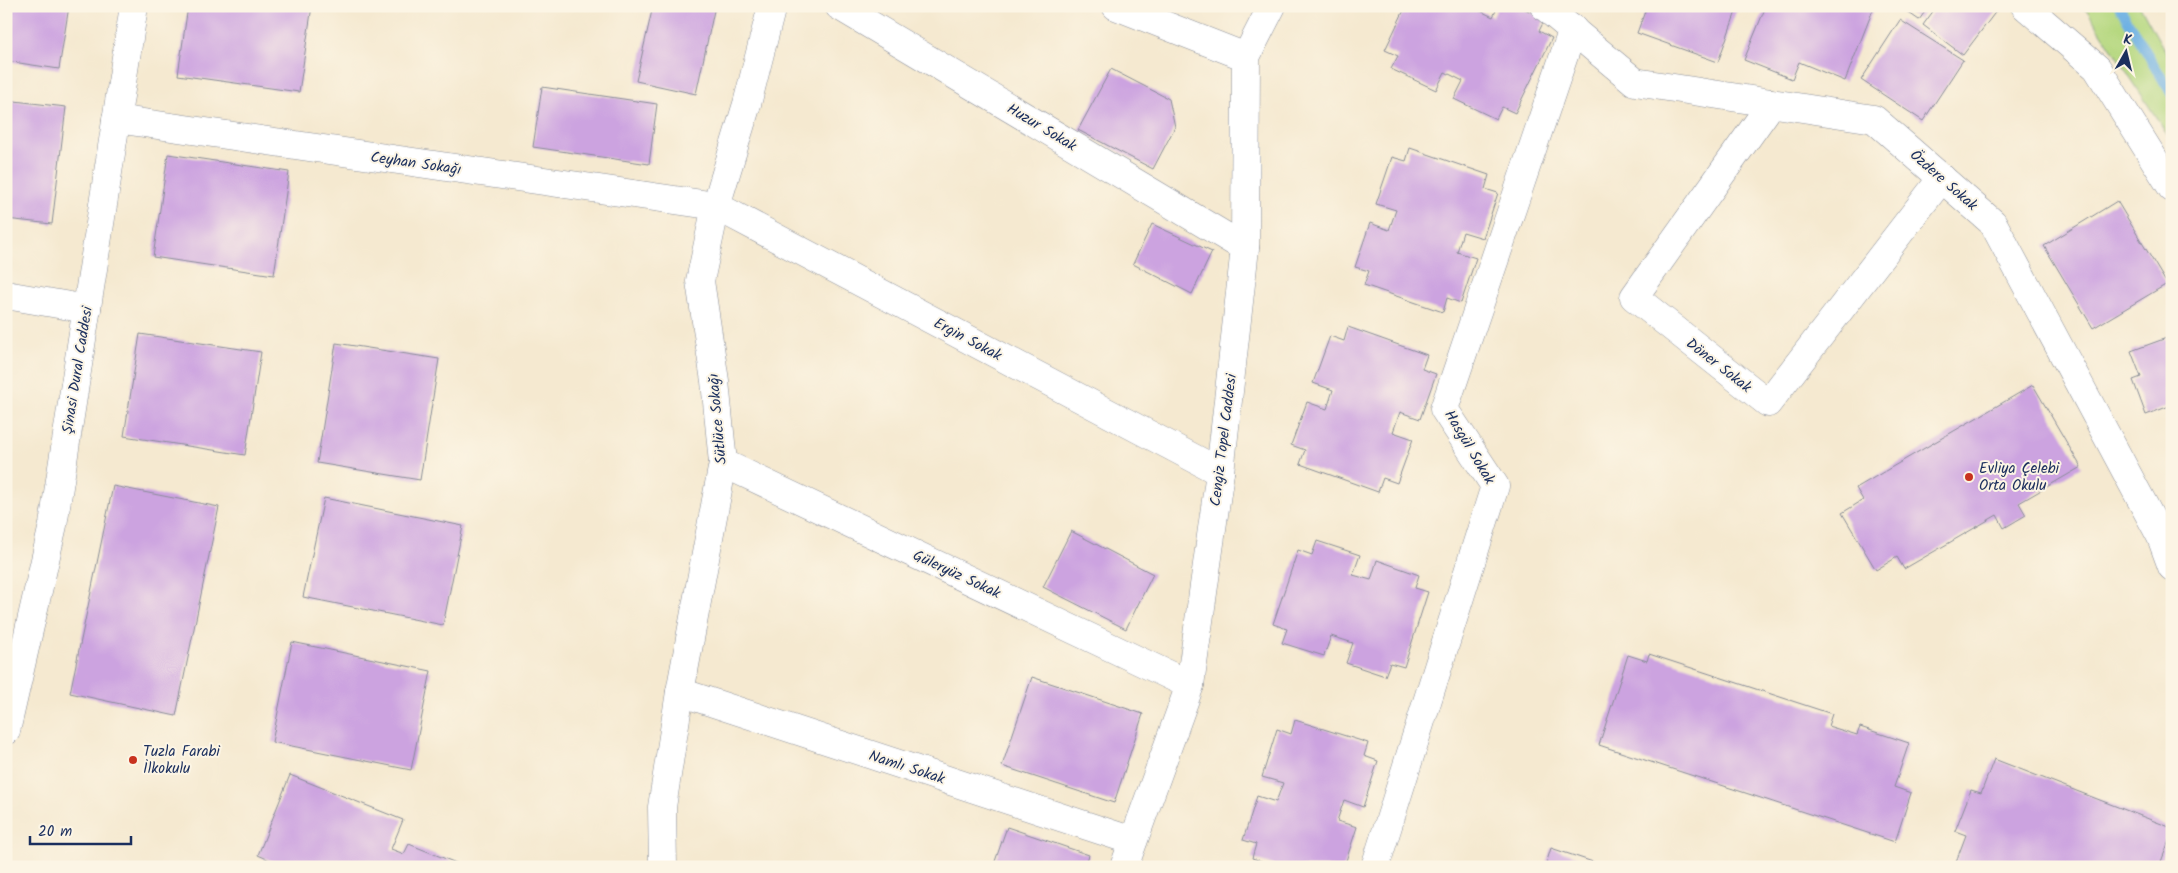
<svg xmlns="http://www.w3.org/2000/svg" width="2178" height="873" font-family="Kalam,sans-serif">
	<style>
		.green { fill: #b6d880; stroke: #68846f }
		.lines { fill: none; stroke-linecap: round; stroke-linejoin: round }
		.stream { stroke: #6eb1e3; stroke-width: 10 }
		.building { fill: #cca3e0 }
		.minor-casing { stroke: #888c97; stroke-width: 29 }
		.tertiary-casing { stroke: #888c97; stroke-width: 29 }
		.minor { stroke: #fff; stroke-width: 28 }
		.tertiary { stroke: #fff; stroke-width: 28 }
		.poi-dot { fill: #c8321e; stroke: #fcf5e5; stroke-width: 2 }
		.labels { text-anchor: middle; stroke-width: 4; stroke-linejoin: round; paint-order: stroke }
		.street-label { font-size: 15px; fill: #1b2f5e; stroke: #fcf5e5 }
		.poi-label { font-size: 15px; fill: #1b2f5e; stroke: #fcf5e5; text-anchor: start }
	</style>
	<rect width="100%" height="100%" fill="#fcf5e5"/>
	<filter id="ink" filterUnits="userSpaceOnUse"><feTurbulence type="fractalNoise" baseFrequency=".02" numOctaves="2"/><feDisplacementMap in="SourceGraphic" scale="10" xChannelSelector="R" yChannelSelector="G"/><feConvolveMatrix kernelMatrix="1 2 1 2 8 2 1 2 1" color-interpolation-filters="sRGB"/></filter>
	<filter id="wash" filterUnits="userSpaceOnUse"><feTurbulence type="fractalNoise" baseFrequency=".0096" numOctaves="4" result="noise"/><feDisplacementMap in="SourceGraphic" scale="20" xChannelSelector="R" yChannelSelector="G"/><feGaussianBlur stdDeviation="1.12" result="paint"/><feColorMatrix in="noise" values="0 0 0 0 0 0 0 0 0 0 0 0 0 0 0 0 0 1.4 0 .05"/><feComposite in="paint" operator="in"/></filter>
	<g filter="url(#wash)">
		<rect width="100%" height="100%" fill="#f5e9d0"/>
		<polygon class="green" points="2080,6 2140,6 2172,64 2172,142 2088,12"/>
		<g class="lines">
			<polyline class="stream" points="2119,6 2172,95"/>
		</g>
		<g id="blocks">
			<g class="building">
				<polygon points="6,6 69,6 59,69 6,61"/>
				<polygon points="188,6 312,6 299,92 178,75"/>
				<polygon points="653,6 715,6 696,94 636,81"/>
				<polygon points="1406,6 1475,6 1474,8 1493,17 1498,6 1519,6 1545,19 1539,31 1552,38 1515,113 1502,107 1496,119 1454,99 1463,81 1445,72 1436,90 1391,69 1398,56 1385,50"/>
				<polygon points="1647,6 1738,6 1718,62 1637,33"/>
				<polygon points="1766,6 1874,7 1845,81 1799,62 1792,79 1744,60"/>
				<polygon points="1899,6 1929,6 1919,20"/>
				<polygon points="1937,6 2000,6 1963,55 1923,25"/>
				<polygon points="1900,20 1963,60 1923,121 1861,80"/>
				<polygon points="1111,69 1169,99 1175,127 1153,169 1078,130"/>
				<polygon points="542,87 657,104 649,164 533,147"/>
				<polygon points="6,100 66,107 52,224 6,219"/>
				<polygon points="1410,148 1489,175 1485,189 1498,193 1483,238 1463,232 1457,252 1476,258 1461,303 1447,298 1443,312 1364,285 1369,271 1355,267 1370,223 1389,230 1396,210 1376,204 1392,157 1406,161"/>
				<polygon points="168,154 289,172 274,275 153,257"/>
				<polygon points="2117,201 2167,284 2093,328 2044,246"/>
				<polygon points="1152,224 1212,252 1192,294 1133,264"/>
				<polygon points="1348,327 1427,355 1422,369 1436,374 1420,419 1400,412 1393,432 1413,439 1397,483 1383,478 1378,492 1300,464 1305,450 1291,445 1307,402 1327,409 1333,390 1313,383 1330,336 1344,341"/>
				<polygon points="140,334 261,352 245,455 124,436"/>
				<polygon points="2172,336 2172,405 2146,415 2133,380 2141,377 2131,351"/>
				<polygon points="336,343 439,359 420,480 317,463"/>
				<polygon points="2033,385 2081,467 2019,503 2026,515 2004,528 1997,515 1904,569 1897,557 1876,570 1842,513 1863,500 1856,488"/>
				<polygon points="113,486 219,507 176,716 70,693"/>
				<polygon points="324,498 463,526 443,625 303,597"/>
				<polygon points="1071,531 1153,574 1126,629 1043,587"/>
				<polygon points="1317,541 1360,555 1353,575 1371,580 1377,560 1419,575 1415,588 1428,592 1404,667 1390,663 1385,676 1346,663 1353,643 1331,636 1324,656 1282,643 1287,629 1273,624 1298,550 1312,555"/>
				<polygon points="292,642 431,671 411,770 272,742"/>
				<polygon points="1649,654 1832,714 1828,726 1857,735 1860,727 1909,743 1894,787 1911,793 1895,842 1599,745 1628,655 1647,661"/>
				<polygon points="1032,677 1143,714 1114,803 1002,766"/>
				<polygon points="1295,720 1368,743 1364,756 1378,761 1363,807 1344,800 1337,821 1357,827 1344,867 1279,867 1252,858 1256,844 1243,840 1257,796 1276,802 1283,783 1262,777 1277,729 1291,734"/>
				<polygon points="1994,759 2172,828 2172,833 2159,867 1954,867 1966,835 1955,831 1971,790 1981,793"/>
				<polygon points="290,775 403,820 391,849 404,854 409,844 466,867 286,867 258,855"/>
				<polygon points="1007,827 1089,855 1085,867 993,867"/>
				<polygon points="1551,848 1605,866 1605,867 1545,867"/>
			</g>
		</g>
	</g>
	<g filter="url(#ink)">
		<use href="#blocks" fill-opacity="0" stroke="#888c97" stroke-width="1"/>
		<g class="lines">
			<defs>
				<g id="minor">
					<polyline points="839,6 1245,248"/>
					<polyline points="1116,6 1246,57"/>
					<polyline points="1544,6 1635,82 1874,119 1993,223 2161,537 2172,567"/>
					<polyline points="1772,103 1634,297 1768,403 1942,178"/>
					<polyline points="116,119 716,206 1220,472"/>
					<polyline points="6,295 87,309"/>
					<polyline points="723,463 1190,685"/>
					<polyline points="680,692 1133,841"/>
					<polyline points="663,867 662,807 680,692 723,463 715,381 700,281 716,206 747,104 772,6"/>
					<polyline points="1375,867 1495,486 1444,409 1573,29"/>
				</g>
				<g id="tertiary">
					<polyline points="2025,6 2097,68 2172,188"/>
					<polyline points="6,731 53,525 134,6"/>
					<polyline points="1124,867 1190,685 1220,472 1245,248 1246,57 1272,6"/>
				</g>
			</defs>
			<use href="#minor" class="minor-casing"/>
			<use href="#tertiary" class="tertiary-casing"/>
			<use href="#minor" class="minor"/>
			<use href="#tertiary" class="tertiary"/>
		</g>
	</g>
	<g class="poi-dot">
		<circle cx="1969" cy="477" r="5"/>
		<circle cx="133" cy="760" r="5"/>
	</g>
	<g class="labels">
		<g class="street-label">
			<text transform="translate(1042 127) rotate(31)" y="5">Huzur Sokak</text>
			<text transform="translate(416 163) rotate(8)" y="5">Ceyhan Sokağı</text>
			<text transform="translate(1944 180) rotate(41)" y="5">Özdere Sokak</text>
			<text transform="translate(968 339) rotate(28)" y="5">Ergin Sokak</text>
			<text transform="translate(1719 365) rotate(38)" y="5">Döner Sokak</text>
			<text transform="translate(77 370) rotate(-81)" y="5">Şinasi Dural Caddesi</text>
			<text transform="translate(717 419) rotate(-95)" y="5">Sütlüce Sokağı</text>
			<text transform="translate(1223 440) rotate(-83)" y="5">Cengiz Topel Caddesi</text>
			<text transform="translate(1470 447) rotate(59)" y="5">Hasgül Sokak</text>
			<text transform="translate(957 574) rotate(25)" y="5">Güleryüz Sokak</text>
			<text transform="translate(907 767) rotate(18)" y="5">Namlı Sokak</text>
		</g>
		<g class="poi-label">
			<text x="1979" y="473">Evliya Çelebi<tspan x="1979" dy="17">Orta Okulu</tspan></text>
			<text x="143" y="756">Tuzla Farabi<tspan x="143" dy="17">İlkokulu</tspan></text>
		</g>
	</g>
	<rect width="2178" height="873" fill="none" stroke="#fcf5e5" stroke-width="25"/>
	<g transform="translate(2126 52) rotate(8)" stroke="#fcf5e5" stroke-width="4" paint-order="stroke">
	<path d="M0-4L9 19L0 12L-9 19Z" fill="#1b2f5e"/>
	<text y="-8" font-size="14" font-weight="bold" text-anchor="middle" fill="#1b2f5e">K</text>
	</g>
	<path d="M30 836v8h101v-8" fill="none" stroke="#1b2f5e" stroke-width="2.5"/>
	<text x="38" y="836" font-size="15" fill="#1b2f5e" stroke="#fcf5e5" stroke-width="4" paint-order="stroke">20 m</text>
</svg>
